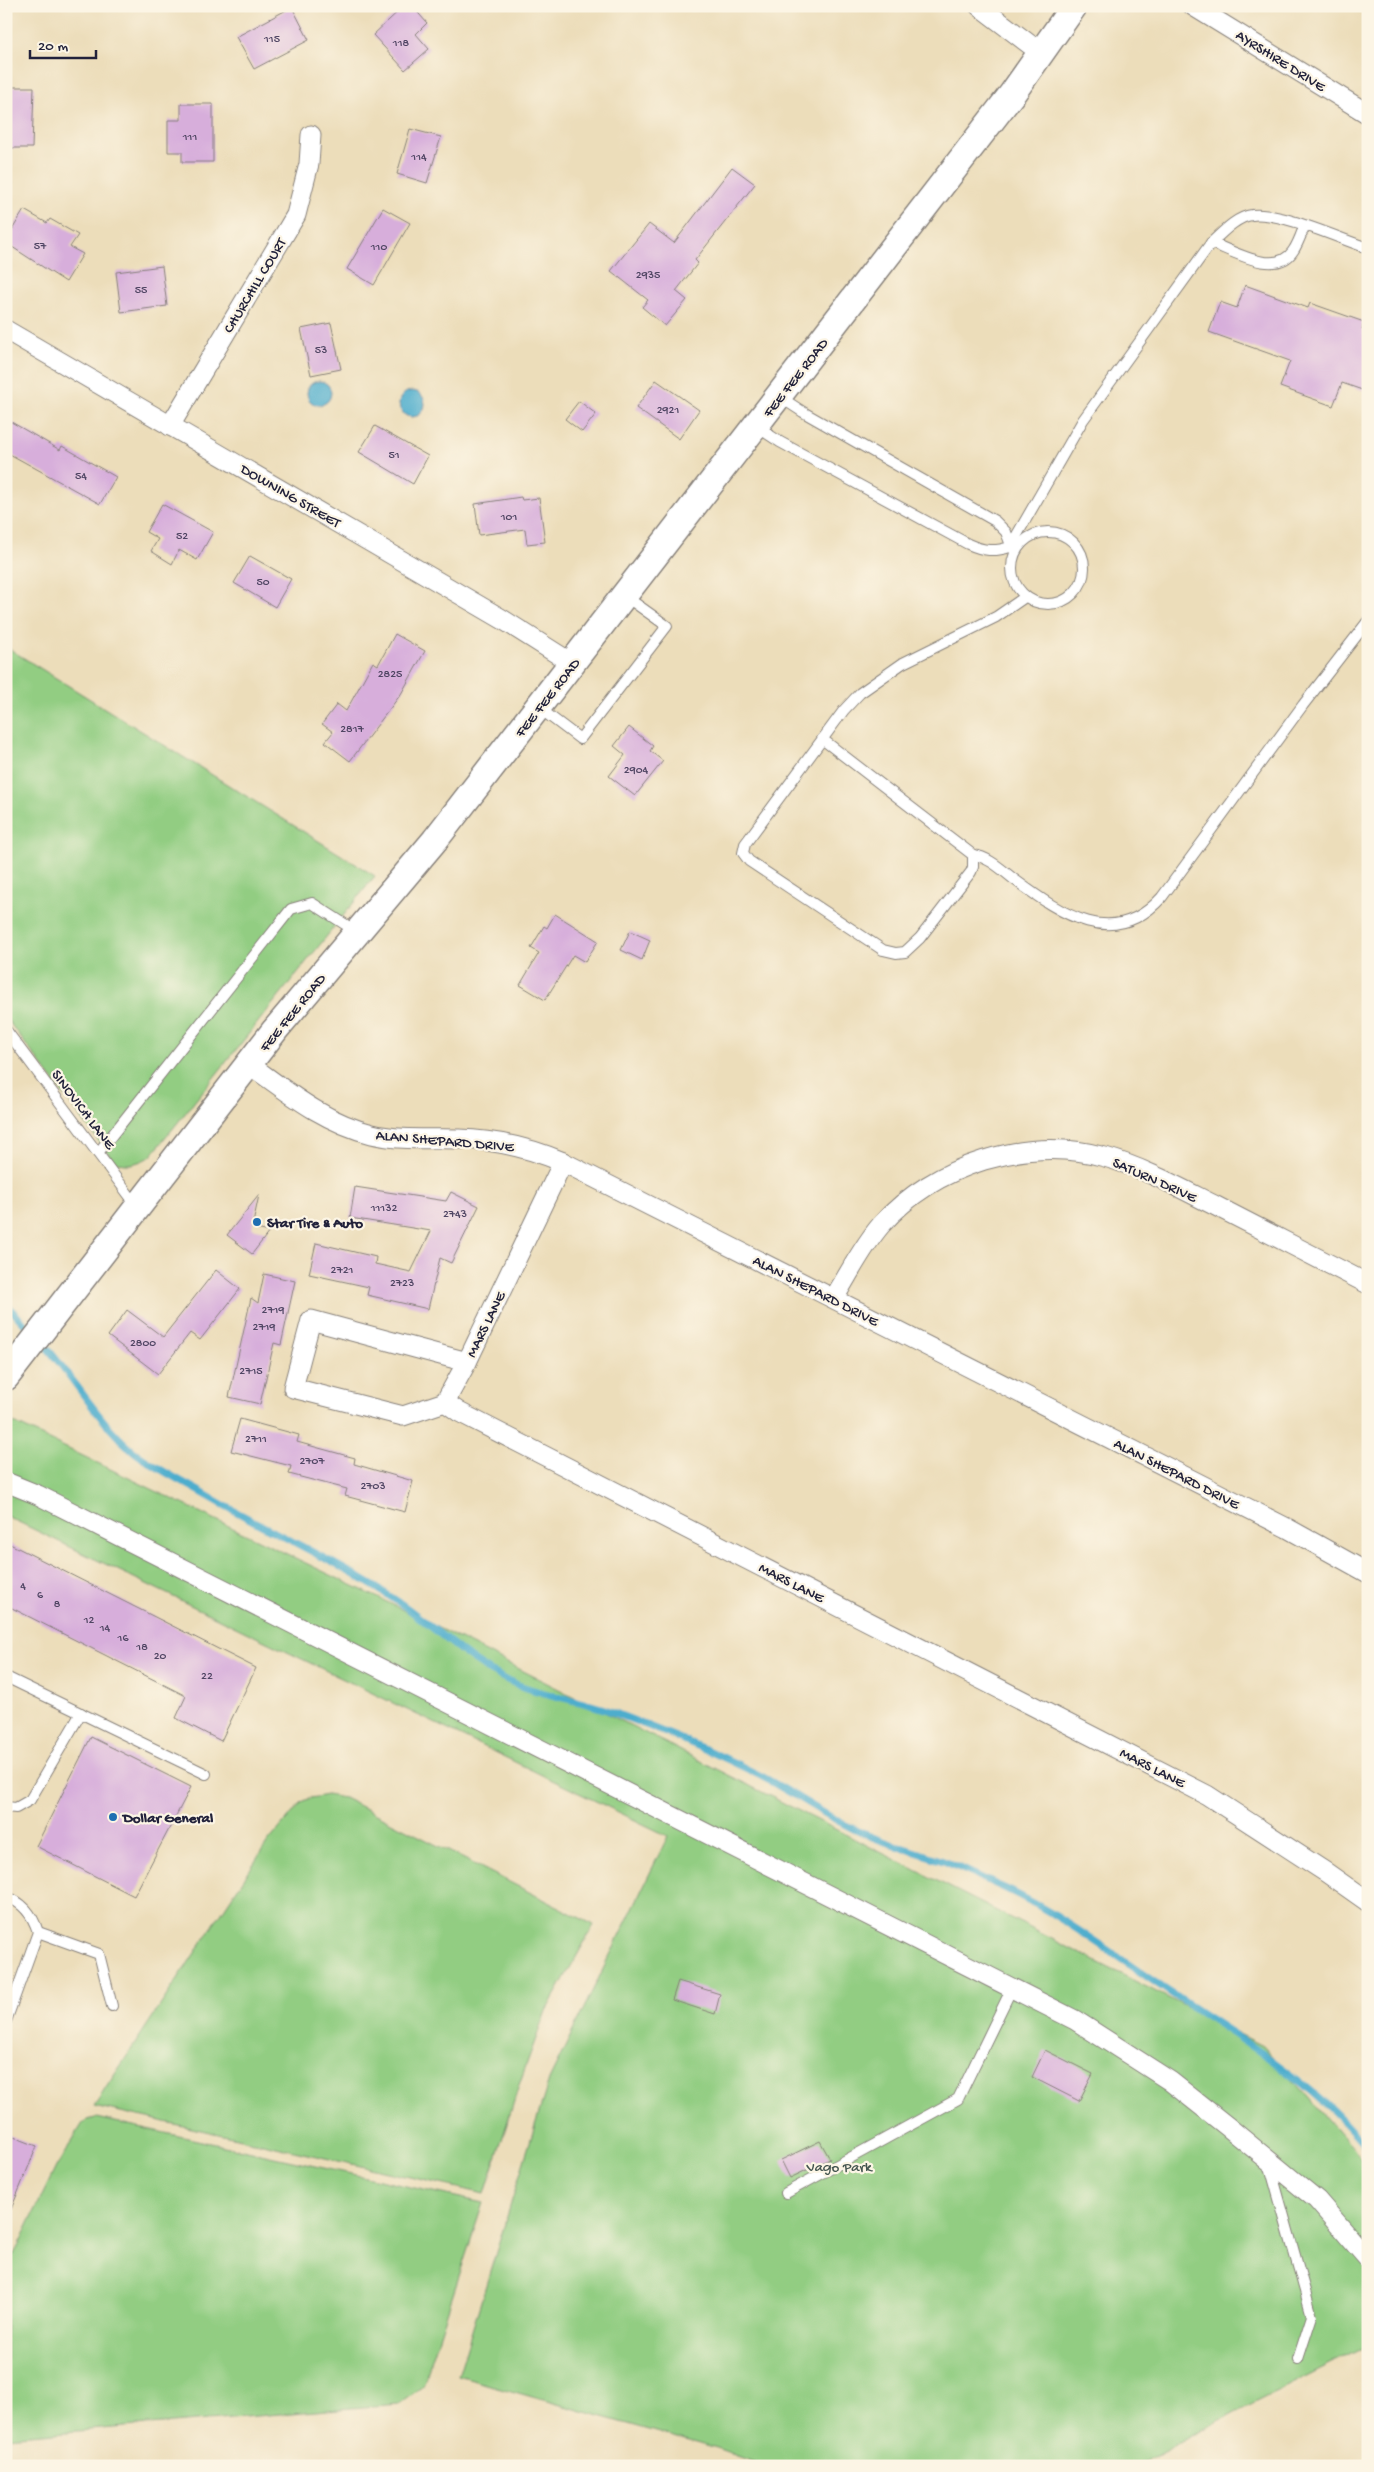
<svg xmlns="http://www.w3.org/2000/svg" width="1374" height="2472" font-family="'Gochi Hand',sans-serif">
	<style>
		.green { fill: #92cd82; stroke: #5a785e }
		.water { fill: #4eadcd; stroke: #386884 }
		.lines { fill: none; stroke-linecap: round; stroke-linejoin: round }
		.stream { stroke: #4eadcd; stroke-width: 7 }
		.building { fill: #d7aedb }
		.lane-casing { stroke: #87807a; stroke-width: 12 }
		.street-casing { stroke: #87807a; stroke-width: 21 }
		.secondary-casing { stroke: #87807a; stroke-width: 29 }
		.lane { stroke: #fff; stroke-width: 10 }
		.street { stroke: #fff; stroke-width: 19 }
		.secondary { stroke: #fff; stroke-width: 26 }
		.poi-dot { fill: #1f6fb2; stroke: #fcf5e5; stroke-width: 2 }
		.labels { text-anchor: middle; stroke-width: 4.5; stroke-linejoin: round; paint-order: stroke }
		.number-label { font-size: 12px; fill: #4f4563 }
		.street-label { font-size: 15px; fill: #22223b; stroke: #fcf5e5 }
		.poi-label { font-size: 15px; font-weight: bold; fill: #22223b; stroke: #fcf5e5; text-anchor: start }
		.park-label { font-size: 15px; fill: #445550; stroke: #fcf5e5 }
	</style>
	<rect width="100%" height="100%" fill="#fcf5e5"/>
	<filter id="ink" filterUnits="userSpaceOnUse"><feTurbulence type="fractalNoise" baseFrequency=".02" numOctaves="2"/><feDisplacementMap in="SourceGraphic" scale="10" xChannelSelector="R" yChannelSelector="G"/><feConvolveMatrix kernelMatrix="1 2 1 2 8 2 1 2 1" color-interpolation-filters="sRGB"/></filter>
	<filter id="wash" filterUnits="userSpaceOnUse"><feTurbulence type="fractalNoise" baseFrequency=".0096" numOctaves="4" result="noise"/><feDisplacementMap in="SourceGraphic" scale="20" xChannelSelector="R" yChannelSelector="G"/><feGaussianBlur stdDeviation="1.12" result="paint"/><feColorMatrix in="noise" values="0 0 0 0 0 0 0 0 0 0 0 0 0 0 0 0 0 1.4 0 .05"/><feComposite in="paint" operator="in"/></filter>
	<g filter="url(#wash)">
		<rect width="100%" height="100%" fill="#ecddba"/>
		<g class="green">
			<path d="M 6,647 L 375,876 L 151,1156 C 139,1163 126,1168 113,1160 L 6,1018 Z"/>
			<polygon points="6,1419 391,1604 1263,2046 1368,2166 1368,2345 1235,2412 1138,2466 766,2466 717,2449 458,2376 549,2080 668,1836 6,1516"/>
			<polygon points="327,1795 344,1798 594,1925 546,2011 520,2082 485,2194 94,2106 268,1842 302,1802 310,1798"/>
			<polygon points="97,2118 483,2203 423,2386 399,2404 6,2437 6,2271 56,2167 83,2123 87,2120"/>
		</g>
		<g class="water">
			<circle cx="319" cy="393" r="12"/>
			<circle cx="412" cy="404" r="13"/>
		</g>
		<g class="lines">
			<g class="stream">
				<polyline points="6,1304 33,1333"/>
				<path d="M 41,1341 C 73,1376 96,1419 132,1450 C 154,1468 182,1481 206,1495 C 270,1532 339,1562 400,1603 C 439,1630 471,1666 516,1684 C 548,1697 583,1700 615,1713 C 661,1731 709,1749 753,1772 C 788,1789 821,1814 856,1830 C 885,1844 916,1851 946,1862 C 965,1870 984,1879 1004,1888 C 1064,1916 1115,1956 1171,1993 C 1243,2041 1313,2080 1368,2149"/>
			</g>
		</g>
		<g id="blocks">
			<g class="building">
				<polygon points="404,6 412,6 427,23 416,34 429,49 405,70 373,35"/>
				<polygon points="292,7 309,40 254,69 236,37"/>
				<polygon points="6,87 34,87 32,148 6,148"/>
				<polygon points="181,104 213,104 213,162 182,162 182,152 168,152 168,120 181,120"/>
				<polygon points="410,129 441,137 427,183 397,174"/>
				<polygon points="732,167 755,184 695,260 698,263 676,291 687,300 665,326 642,307 648,300 611,271 649,224 674,243"/>
				<polygon points="383,208 410,223 374,285 347,269"/>
				<polygon points="24,210 47,223 50,219 78,235 70,247 83,254 66,282 6,243 6,240"/>
				<polygon points="162,266 167,306 121,312 116,272"/>
				<polygon points="1245,285 1308,308 1310,303 1364,322 1362,329 1368,331 1368,392 1342,383 1333,406 1280,387 1290,361 1209,332 1220,302 1237,308"/>
				<polygon points="331,323 341,369 311,375 301,329"/>
				<polygon points="656,380 699,410 679,439 636,408"/>
				<polygon points="579,401 596,414 582,432 565,419"/>
				<polygon points="6,419 60,450 62,446 116,477 100,504 6,452"/>
				<polygon points="375,426 428,456 413,484 359,452"/>
				<polygon points="521,497 522,500 539,498 545,542 527,544 525,529 479,535 475,504"/>
				<polygon points="162,504 213,532 197,560 179,550 172,564 151,551 158,539 146,532"/>
				<polygon points="250,556 291,579 275,607 234,583"/>
				<polygon points="395,634 425,651 401,694 350,761 325,742 333,732 322,724 337,704 346,711 373,662 378,665"/>
				<polygon points="629,727 653,746 650,751 663,761 635,796 609,776 625,755 614,746"/>
				<polygon points="555,914 598,941 585,962 573,955 545,1000 520,985 539,953 531,948 544,926 547,928"/>
				<polygon points="630,931 650,940 642,960 621,950"/>
				<polygon points="355,1187 446,1201 451,1192 479,1206 451,1263 440,1258 428,1309 367,1295 369,1287 309,1274 316,1243 376,1257 375,1264 411,1272 431,1231 350,1218"/>
				<polygon points="259,1195 252,1228 269,1232 252,1254 227,1235"/>
				<polygon points="216,1270 240,1289 200,1340 190,1333 158,1374 108,1336 127,1310 163,1337"/>
				<polygon points="264,1274 295,1281 281,1345 274,1343 260,1404 229,1397 251,1298 258,1303"/>
				<polygon points="240,1419 299,1435 297,1442 355,1458 354,1464 413,1481 405,1512 345,1496 347,1489 289,1474 291,1466 231,1451"/>
				<polygon points="6,1542 256,1668 221,1741 176,1718 186,1696 6,1605"/>
				<polygon points="91,1737 191,1787 134,1896 36,1846"/>
				<polygon points="678,1981 720,1994 715,2014 672,2000"/>
				<polygon points="1045,2050 1093,2074 1079,2101 1032,2077"/>
				<polygon points="6,2134 37,2146 7,2219 6,2219"/>
				<polygon points="820,2141 830,2159 790,2178 781,2160"/>
			</g>
		</g>
	</g>
	<g filter="url(#ink)">
		<use href="#blocks" fill-opacity="0" stroke="#87807a" stroke-width="1"/>
		<g class="lines">
			<defs>
				<g id="lane">
					<path d="M 1211,243 C 1233,251 1276,277 1293,251 C 1298,244 1301,235 1304,227"/>
					<polyline points="780,397 803,412 995,521 1006,532 1012,548"/>
					<path d="M 757,427 L 780,442 L 968,544 C 984,551 994,552 1010,547 L 1083,420 L 1211,243 C 1222,233 1236,217 1252,215 C 1279,211 1340,239 1368,248"/>
					<circle cx="1048" cy="568" r="36"/>
					<polyline points="539,708 580,739 667,626 625,596"/>
					<polyline points="822,739 973,855 973,867 971,872 920,938 905,952 896,953 883,950 749,861 743,853 745,844 844,710 860,693 903,663 996,617 1025,597"/>
					<path d="M 973,855 C 989,857 1002,870 1015,880 C 1061,914 1114,951 1162,897 L 1303,705 L 1368,621"/>
					<polyline points="6,1030 137,1206"/>
					<polyline points="98,1153 291,909 312,903 357,932"/>
					<polyline points="6,1677 206,1774"/>
					<polyline points="6,1807 16,1808 30,1800 81,1713"/>
					<path d="M 6,1897 C 23,1902 33,1916 38,1932 L 6,2021"/>
					<polyline points="38,1932 99,1954 112,2006"/>
					<polyline points="1269,2163 1312,2316 1298,2359"/>
					<polyline points="786,2193 958,2099 1012,1988"/>
				</g>
				<g id="street">
					<polyline points="979,6 1041,53"/>
					<polyline points="1193,6 1368,114"/>
					<polyline points="6,330 365,539 502,619 573,664"/>
					<polyline points="170,426 296,215 309,164 311,135"/>
					<path d="M 250,1065 C 289,1093 324,1122 372,1134 C 401,1141 430,1138 459,1139 C 496,1140 528,1147 563,1162 L 1287,1528 L 1368,1573"/>
					<polyline points="563,1162 467,1362 445,1402 459,1412 1207,1795 1327,1873 1368,1902"/>
					<path d="M 834,1298 C 849,1274 862,1247 881,1225 C 934,1165 1027,1135 1105,1157 C 1144,1168 1180,1188 1216,1206 C 1267,1232 1317,1258 1368,1284"/>
					<polyline points="445,1402 403,1416 293,1388 311,1320 467,1362"/>
					<polyline points="6,1482 38,1495 1075,2020 1170,2081 1228,2127 1317,2200 1368,2259"/>
				</g>
				<polyline id="secondary" points="6,1377 275,1030 435,840 1012,94 1074,6"/>
			</defs>
			<use href="#lane" class="lane-casing"/>
			<use href="#street" class="street-casing"/>
			<use href="#secondary" class="secondary-casing"/>
			<use href="#lane" class="lane"/>
			<use href="#street" class="street"/>
			<use href="#secondary" class="secondary"/>
		</g>
	</g>
	<g class="poi-dot">
		<circle cx="257" cy="1222" r="5"/>
		<circle cx="113" cy="1817" r="5"/>
	</g>
	<g class="labels">
		<g class="number-label">
			<text x="272" y="42">115</text>
			<text x="401" y="46">118</text>
			<text x="190" y="140">111</text>
			<text x="419" y="160">114</text>
			<text x="40" y="249">57</text>
			<text x="379" y="250">110</text>
			<text x="648" y="278">2935</text>
			<text x="141" y="293">55</text>
			<text x="321" y="353">53</text>
			<text x="668" y="413">2921</text>
			<text x="394" y="458">51</text>
			<text x="81" y="479">54</text>
			<text x="509" y="520">101</text>
			<text x="182" y="539">52</text>
			<text x="263" y="585">50</text>
			<text x="390" y="677">2825</text>
			<text x="352" y="732">2817</text>
			<text x="636" y="773">2904</text>
			<text x="384" y="1211">11132</text>
			<text x="455" y="1217">2743</text>
			<text x="342" y="1273">2721</text>
			<text x="402" y="1286">2723</text>
			<text x="273" y="1313">2719</text>
			<text x="264" y="1330">2719</text>
			<text x="143" y="1346">2800</text>
			<text x="251" y="1374">2715</text>
			<text x="256" y="1442">2711</text>
			<text x="312" y="1464">2707</text>
			<text x="373" y="1489">2703</text>
			<text x="23" y="1589">4</text>
			<text x="40" y="1598">6</text>
			<text x="57" y="1607">8</text>
			<text x="89" y="1623">12</text>
			<text x="105" y="1631">14</text>
			<text x="123" y="1641">16</text>
			<text x="142" y="1650">18</text>
			<text x="160" y="1659">20</text>
			<text x="207" y="1679">22</text>
		</g>
		<g class="street-label">
			<text transform="translate(1281 60) rotate(32)" y="5">AYRSHIRE DRIVE</text>
			<text transform="translate(254 285) rotate(-59)" y="5">CHURCHILL COURT</text>
			<text transform="translate(795 377) rotate(-52)" y="5">FEE FEE ROAD</text>
			<text transform="translate(291 495) rotate(30)" y="5">DOWNING STREET</text>
			<text transform="translate(547 697) rotate(-52)" y="5">FEE FEE ROAD</text>
			<text transform="translate(292 1012) rotate(-51)" y="5">FEE FEE ROAD</text>
			<text transform="translate(84 1109) rotate(53)" y="5">SINOVICH LANE</text>
			<text transform="translate(445 1140) rotate(5)" y="5">ALAN SHEPARD DRIVE</text>
			<text transform="translate(1155 1179) rotate(24)" y="5">SATURN DRIVE</text>
			<text transform="translate(816 1290) rotate(27)" y="5">ALAN SHEPARD DRIVE</text>
			<text transform="translate(485 1324) rotate(-64)" y="5">MARS LANE</text>
			<text transform="translate(1177 1473) rotate(27)" y="5">ALAN SHEPARD DRIVE</text>
			<text transform="translate(792 1582) rotate(27)" y="5">MARS LANE</text>
			<text transform="translate(1153 1767) rotate(27)" y="5">MARS LANE</text>
		</g>
		<g class="poi-label">
			<text x="267" y="1227">Star Tire &amp; Auto</text>
			<text x="123" y="1822">Dollar General</text>
		</g>
		<g class="park-label">
			<text x="839" y="2171">Vago Park</text>
		</g>
	</g>
	<rect width="1374" height="2472" fill="none" stroke="#fcf5e5" stroke-width="25"/>
	<path d="M30 50v8h66v-8" fill="none" stroke="#22223b" stroke-width="2.5"/>
	<text x="38" y="50" font-size="15" fill="#22223b" stroke="#fcf5e5" stroke-width="4" paint-order="stroke">20 m</text>
</svg>
